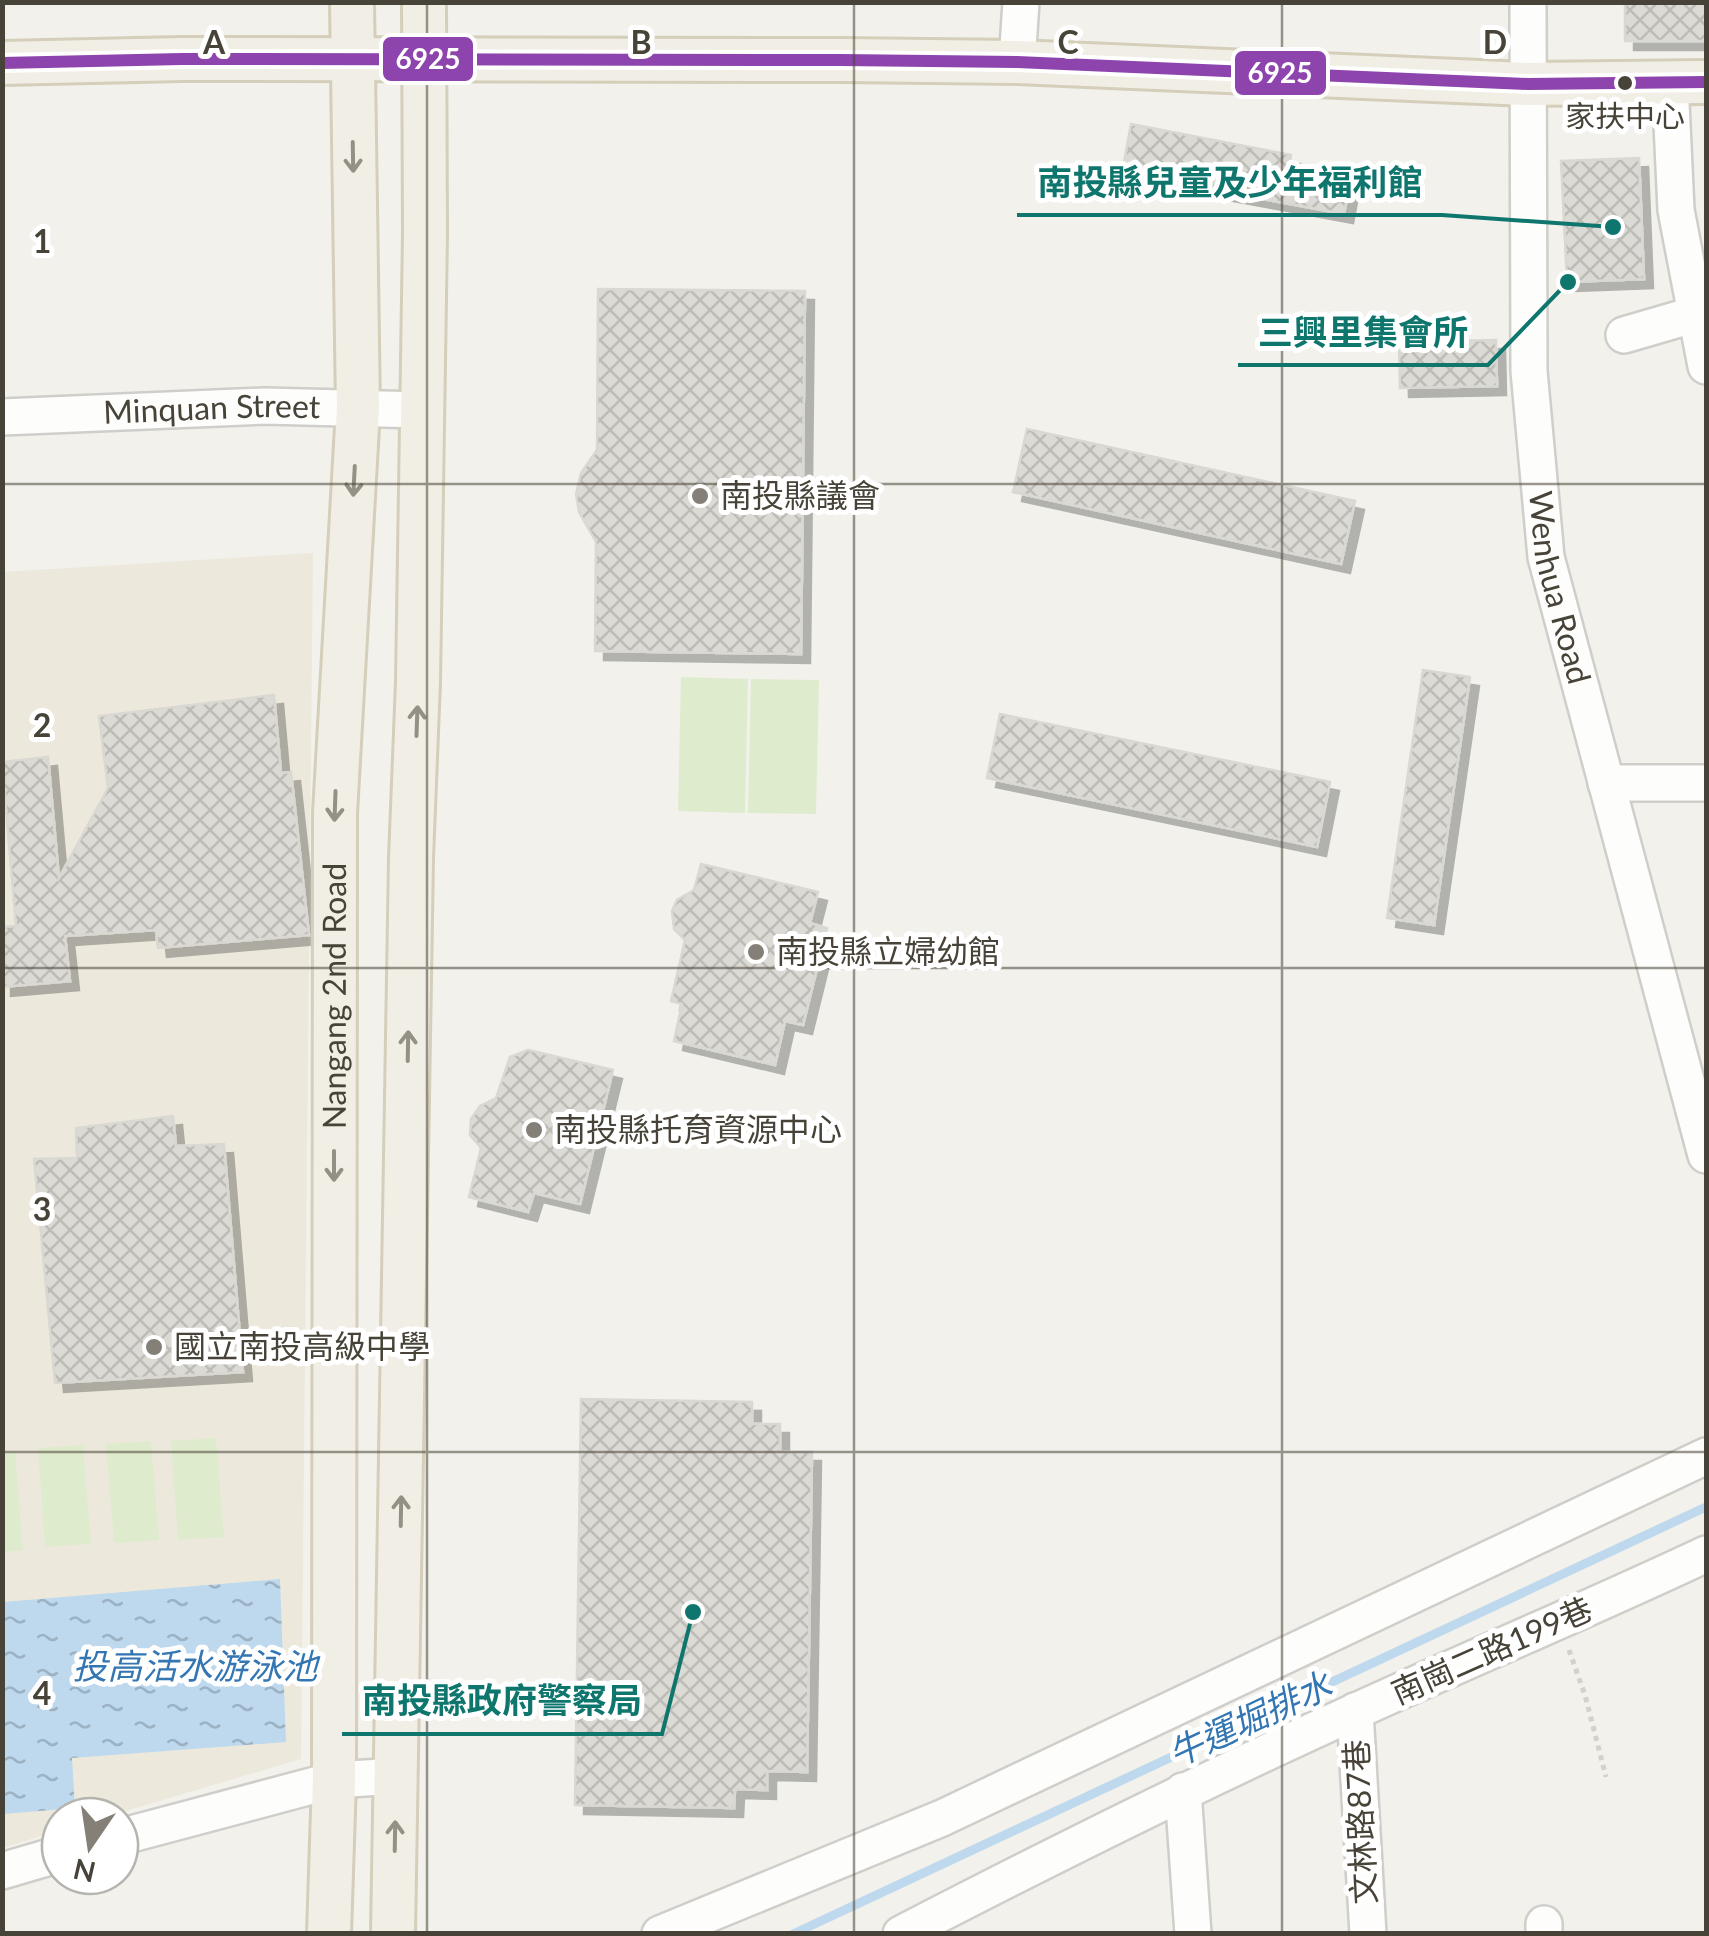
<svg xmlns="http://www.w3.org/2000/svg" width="1709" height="1936" font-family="Lato,'Noto Sans TC',sans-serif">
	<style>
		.education { fill: #ece9dc }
		.green { fill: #deeccd }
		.water { fill: url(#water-ripples) }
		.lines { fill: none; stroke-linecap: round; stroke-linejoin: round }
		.stream { stroke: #bed8ee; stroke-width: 9 }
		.building { fill: url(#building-cross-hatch); stroke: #dad8d2; stroke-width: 2.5; filter: url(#shadow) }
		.minor-casing { stroke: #d0ceca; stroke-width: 40 }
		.major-casing { stroke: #d4ceba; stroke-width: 48 }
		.path { stroke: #d2d1cb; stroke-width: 5; stroke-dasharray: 5 5; stroke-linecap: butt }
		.minor { stroke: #fdfdfc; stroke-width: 35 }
		.major { stroke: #f1eee5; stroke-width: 42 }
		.bus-1-casing { stroke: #fff; stroke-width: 20 }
		.bus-1 { stroke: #8e44ad; stroke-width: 12 }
		.oneway { stroke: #949086 }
		.grid { fill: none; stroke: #484338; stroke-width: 2.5; stroke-opacity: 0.55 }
		.bus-dot { fill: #484338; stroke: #fff; stroke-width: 4 }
		.poi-dot { fill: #848077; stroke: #fff; stroke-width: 4 }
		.labels { text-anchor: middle; stroke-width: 10; stroke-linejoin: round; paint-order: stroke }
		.bus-label { font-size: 30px; fill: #484338; stroke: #fff }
		.street-label { font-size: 32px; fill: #484338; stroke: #fff }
		.poi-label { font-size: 32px; fill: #484338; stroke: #fff; text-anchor: start }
		.water-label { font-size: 35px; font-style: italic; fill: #3376b2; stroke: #fff }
		.grid-label { font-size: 32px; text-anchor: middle; font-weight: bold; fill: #484338; stroke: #fff; stroke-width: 10; stroke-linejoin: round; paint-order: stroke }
		.leader { fill: none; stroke: #0f766e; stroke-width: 4 }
		.callout-dot { fill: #0f766e; stroke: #fff; stroke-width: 4 }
		.callout-label { font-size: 35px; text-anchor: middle; font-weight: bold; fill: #0f766e; stroke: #fff; stroke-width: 10; stroke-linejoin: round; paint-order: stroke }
		.line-badge { stroke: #fff; stroke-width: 4 }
		.badge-label { font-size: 28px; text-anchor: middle; font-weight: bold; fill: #fff }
	</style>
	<defs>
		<pattern id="water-ripples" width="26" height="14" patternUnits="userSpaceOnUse" patternTransform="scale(2.5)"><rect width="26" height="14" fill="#bed8ee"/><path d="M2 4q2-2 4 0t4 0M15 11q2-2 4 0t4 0" fill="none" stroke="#9cb1c2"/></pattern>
		<pattern id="building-cross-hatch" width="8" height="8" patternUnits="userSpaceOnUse" patternTransform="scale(2.5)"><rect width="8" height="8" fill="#dcdad4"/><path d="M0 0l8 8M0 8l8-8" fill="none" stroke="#bebcb7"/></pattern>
		<filter id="shadow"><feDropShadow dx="9" dy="9" stdDeviation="0" flood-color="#0004"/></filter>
	</defs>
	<rect width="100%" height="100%" fill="#f2f1ec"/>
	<polygon class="education" points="313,553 301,1759 109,1816 60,1816 60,1830 3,1848 3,572"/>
	<g class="green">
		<polygon points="681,677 748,679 745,813 678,811"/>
		<polygon points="751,679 819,680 816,814 748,813"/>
		<polygon points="216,1438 224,1537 178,1540 171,1441"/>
		<polygon points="151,1441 159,1540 114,1543 106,1444"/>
		<polygon points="83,1445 91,1544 45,1547 38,1448"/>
		<polygon points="15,1451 23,1550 3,1552 3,1452"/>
	</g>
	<polygon class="water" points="280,1579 286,1742 72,1758 75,1808 3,1814 3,1602"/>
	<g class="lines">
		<polyline class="stream" points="793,1934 1706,1507"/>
	</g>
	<g class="building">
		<rect x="1625" y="2" width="81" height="39"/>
		<polygon points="1131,124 1291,155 1288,171 1350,183 1344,214 1122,173"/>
		<polygon points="1639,158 1644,279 1567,282 1561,161"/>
		<polygon points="598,289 805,291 801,654 595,651 596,542 579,512 576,494 581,473 597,450"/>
		<polygon points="1496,340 1497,386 1400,388 1399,342"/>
		<polygon points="1027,429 1355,501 1341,564 1013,492"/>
		<polygon points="1423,670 1470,677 1434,925 1387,918"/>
		<polygon points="274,695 281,773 291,772 309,935 158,948 156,930 65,936 70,981 2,987 2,927 16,926 2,762 48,757 59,878 108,788 99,716"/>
		<polygon points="1000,714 1330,782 1317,847 987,778"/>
		<polygon points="701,864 818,892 810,923 827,928 803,1025 785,1021 775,1065 674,1041 682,1004 671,1001 685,940 674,929 672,911 677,900 694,890"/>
		<polygon points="528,1050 613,1070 580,1204 534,1193 528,1212 469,1197 481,1148 470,1135 471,1119 480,1106 496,1098 510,1057"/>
		<polygon points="173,1116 176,1146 224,1144 243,1372 55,1383 34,1159 77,1158 76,1128"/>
		<polygon points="581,1399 752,1402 752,1424 780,1424 780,1452 812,1452 807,1772 767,1771 767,1790 735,1789 734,1808 575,1805"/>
	</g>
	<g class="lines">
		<defs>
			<g id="minor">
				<path id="s1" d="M 1528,2 L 1529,371 L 1546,557 L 1706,1155"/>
				<polyline points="1017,62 1021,2"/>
				<polyline points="1670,81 1676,210 1706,366"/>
				<polyline points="1624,335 1696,314 1706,316"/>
				<path id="s2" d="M 2,417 L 265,406 L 422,410"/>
				<polyline points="1606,783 1706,783"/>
				<polyline points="1355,1711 1368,1934"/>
				<polyline points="1183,1791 1193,1934"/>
				<polyline points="120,1837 334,1780 397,1776"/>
				<polyline points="2,1871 60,1854"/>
				<polyline points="1544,1924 1544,1934"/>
				<polyline points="660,1934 942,1818 1706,1456"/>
				<path d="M 901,1934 C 1050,1857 1200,1782 1352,1713 C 1470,1659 1589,1609 1706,1554"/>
			</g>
			<g id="major">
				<polyline points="2,63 182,59 841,60 1017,62 1528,84 1706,82"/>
				<path id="s3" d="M 329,1934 L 334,1780 L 335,813 L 358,409 L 352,2"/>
				<polyline points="393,1934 411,858 418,682 425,233 424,2"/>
			</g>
		</defs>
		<use href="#minor" class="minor-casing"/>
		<use href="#major" class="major-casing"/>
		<polyline class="path" points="1569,1650 1585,1695 1606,1777"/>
		<use href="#minor" class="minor"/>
		<use href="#major" class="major"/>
		<defs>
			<polyline id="bus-1" points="2,63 182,59 841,60 1017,62 1528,84 1706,82"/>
		</defs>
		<use href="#bus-1" class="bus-1-casing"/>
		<use href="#bus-1" class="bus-1"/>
	</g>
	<defs><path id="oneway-shaft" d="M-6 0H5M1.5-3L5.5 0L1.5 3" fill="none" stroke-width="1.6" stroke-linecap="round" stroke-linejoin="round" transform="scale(2.5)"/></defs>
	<g class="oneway">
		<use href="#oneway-shaft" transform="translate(353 157) rotate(89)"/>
		<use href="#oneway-shaft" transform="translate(354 481) rotate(93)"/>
		<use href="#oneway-shaft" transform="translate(417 721) rotate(-88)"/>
		<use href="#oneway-shaft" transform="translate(335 806) rotate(92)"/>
		<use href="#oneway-shaft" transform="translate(408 1046) rotate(-89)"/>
		<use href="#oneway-shaft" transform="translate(334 1166) rotate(90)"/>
		<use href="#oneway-shaft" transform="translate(401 1511) rotate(-89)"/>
		<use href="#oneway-shaft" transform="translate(395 1836) rotate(-89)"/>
	</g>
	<path class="grid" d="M 427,2 L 427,1934M 854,2 L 854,1934M 1282,2 L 1282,1934M 2,484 L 1706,484M 2,968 L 1706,968M 2,1452 L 1706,1452"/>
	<circle class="bus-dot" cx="1625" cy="83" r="9"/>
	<g class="poi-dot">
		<circle cx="700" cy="496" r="10"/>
		<circle cx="756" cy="952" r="10"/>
		<circle cx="534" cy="1130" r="10"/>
		<circle cx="154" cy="1347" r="10"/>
	</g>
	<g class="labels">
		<g class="bus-label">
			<text x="1625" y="127">家扶中心</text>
		</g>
		<g class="street-label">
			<text dy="11" stroke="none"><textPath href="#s2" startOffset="210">Minquan Street</textPath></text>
			<text dy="11" stroke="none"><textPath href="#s1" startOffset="588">Wenhua Road</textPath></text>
			<text dy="11" stroke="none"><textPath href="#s3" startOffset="938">Nangang 2nd Road</textPath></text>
			<text transform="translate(1492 1651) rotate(-24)" y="11">南崗二路199巷</text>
			<text transform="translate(1361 1822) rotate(-93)" y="11">文林路87巷</text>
		</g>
		<g class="poi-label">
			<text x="720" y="507">南投縣議會</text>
			<text x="776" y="963">南投縣立婦幼館</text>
			<text x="554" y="1141">南投縣托育資源中心</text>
			<text x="174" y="1358">國立南投高級中學</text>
		</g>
		<g class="water-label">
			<text x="195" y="1679">投高活水游泳池</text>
			<text transform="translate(1250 1720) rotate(-25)" y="12">牛運堀排水</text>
		</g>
	</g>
	<g class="grid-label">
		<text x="214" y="54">A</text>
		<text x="641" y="54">B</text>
		<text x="1068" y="54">C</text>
		<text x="1495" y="54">D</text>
		<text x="42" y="253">1</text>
		<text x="42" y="737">2</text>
		<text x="42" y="1221">3</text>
		<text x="42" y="1705">4</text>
	</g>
	<path class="leader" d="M1613 227L1442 215H1017M1568 282L1488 365H1238M693 1612L662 1734H342"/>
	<g class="callout-dot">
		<circle cx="1613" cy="227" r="10"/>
		<circle cx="1568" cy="282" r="10"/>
		<circle cx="693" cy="1612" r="10"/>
	</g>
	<g class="callout-label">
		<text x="1230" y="195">南投縣兒童及少年福利館</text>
		<text x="1363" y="345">三興里集會所</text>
		<text x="502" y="1713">南投縣政府警察局</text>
	</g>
	<g class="line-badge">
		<rect x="381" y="35" width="94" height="48" rx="10" fill="#8e44ad"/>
		<rect x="1233" y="49" width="95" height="48" rx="10" fill="#8e44ad"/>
	</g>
	<g class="badge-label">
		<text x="428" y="69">6925</text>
		<text x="1280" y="83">6925</text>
	</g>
	<rect width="1709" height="1936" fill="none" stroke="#484338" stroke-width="10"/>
	<g transform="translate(90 1846) rotate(193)"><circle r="48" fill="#ffffff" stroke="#b6b4af" stroke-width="2.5"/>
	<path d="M0-8L18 38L0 25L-18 38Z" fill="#848077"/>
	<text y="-15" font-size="28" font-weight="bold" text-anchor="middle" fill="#484338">N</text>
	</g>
</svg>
